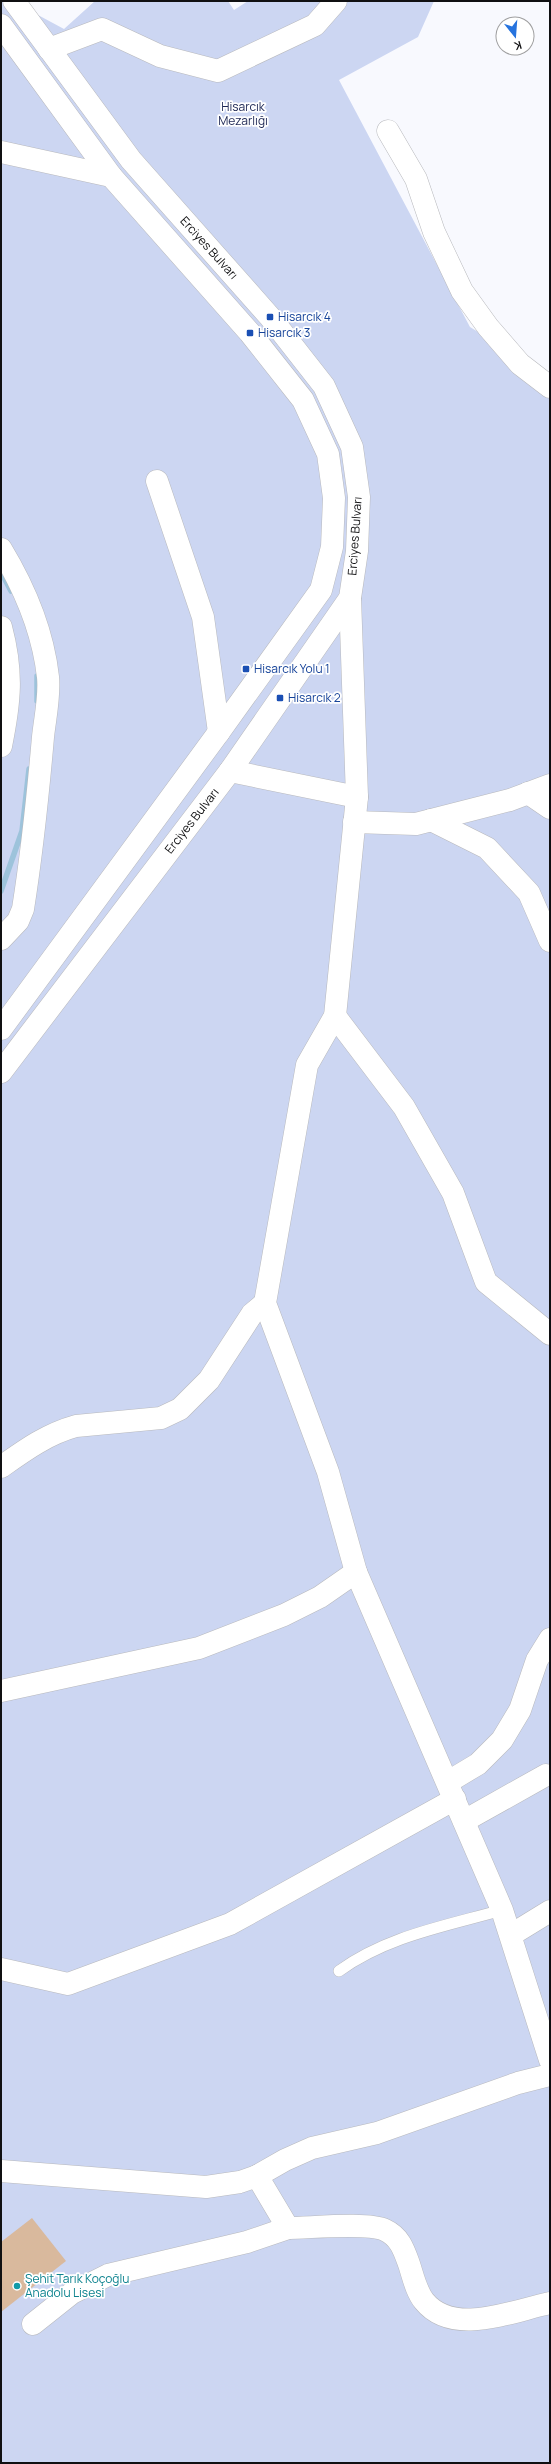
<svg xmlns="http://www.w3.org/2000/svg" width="551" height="2464" font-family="Manrope,sans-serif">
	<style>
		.green { fill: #ccd6f2 }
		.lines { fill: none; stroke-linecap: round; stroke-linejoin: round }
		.stream { stroke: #9dc3db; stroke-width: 5.5 }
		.building { fill: #d9b99d }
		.service-casing { stroke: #b8b9bd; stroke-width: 12 }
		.minor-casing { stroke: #b8b9bd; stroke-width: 23 }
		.trunk-casing { stroke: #b8b9bd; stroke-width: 23 }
		.service { stroke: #fff; stroke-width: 11 }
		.minor { stroke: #fff; stroke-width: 22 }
		.trunk { stroke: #fff; stroke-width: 22 }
		.transit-dot { fill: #1a4fb4; stroke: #fff; stroke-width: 1.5 }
		.culture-dot { fill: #0f9aa8; stroke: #fff; stroke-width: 1.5 }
		.labels { text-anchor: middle; stroke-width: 3.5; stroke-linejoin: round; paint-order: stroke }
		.park-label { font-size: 12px; fill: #1d2754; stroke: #fff }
		.street-label { font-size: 12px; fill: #101012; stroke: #fff }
		.transit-label { font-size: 12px; fill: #164399; stroke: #fff; text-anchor: start }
		.culture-label { font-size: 12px; fill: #0d838f; stroke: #fff; text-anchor: start }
	</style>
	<rect width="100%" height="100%" fill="#f8f9fe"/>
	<polygon class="green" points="1,1 12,1 64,29 95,1 228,1 234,10 248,1 434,1 418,37 339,80 470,327 550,376 550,2463 1,2463"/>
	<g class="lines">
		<g class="stream">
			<polyline points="1,572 11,591"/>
			<polyline points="37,676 37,701"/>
			<polyline points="1,891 22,831 29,769"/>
		</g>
	</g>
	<polygon class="building" points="32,2218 66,2261 1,2312 1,2242"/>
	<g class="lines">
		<defs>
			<path id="service" d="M 339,1971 C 387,1936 446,1926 502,1910"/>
			<g id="minor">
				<polyline points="49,49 102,29 160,56 218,71 315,25 336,1"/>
				<polyline points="388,131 416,179 434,232 462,291 488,327 520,364 550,387"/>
				<polyline points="1,152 111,176"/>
				<polyline points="157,481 203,617 219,732"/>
				<path d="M 1,549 C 24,587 43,632 48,677 C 50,696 45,718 43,737 C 38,795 32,852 23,909 L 18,921 L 1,939"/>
				<polyline points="350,598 357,797 335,1016 307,1065 265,1303 328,1472 356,1572 502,1910 550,2060"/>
				<path d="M 1,627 C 13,672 10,702 1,746"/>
				<polyline points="230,771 357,797"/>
				<polyline points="528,793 550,808"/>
				<polyline points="431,820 487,848 529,893 550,941"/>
				<polyline points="354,822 416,824 510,800 550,785"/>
				<polyline points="335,1016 404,1107 453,1193 486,1282 550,1334"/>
				<path d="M 1,1467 C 25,1450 47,1434 76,1426 L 161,1418 L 180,1409 L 209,1380 L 252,1314 L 265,1303"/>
				<polyline points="1,1691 199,1648 284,1615 320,1597 356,1572"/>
				<polyline points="448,1782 478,1764 502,1740 520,1710 537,1660 550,1639"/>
				<polyline points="464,1821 546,1775"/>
				<polyline points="511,1935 550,1911"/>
				<polyline points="1,1969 68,1984 230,1924 455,1799"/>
				<polyline points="1,2171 206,2187 240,2182 257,2176 285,2160 312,2148 377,2133 518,2083 550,2075"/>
				<path d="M 257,2176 L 288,2228 C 310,2228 368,2222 385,2230 C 400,2237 404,2250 409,2264 C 413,2276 416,2291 424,2301 C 453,2337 512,2311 550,2303"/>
				<polyline points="33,2324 72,2293 108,2275 247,2242 288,2228"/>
			</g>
			<g id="trunk">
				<polyline points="1,25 111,176 250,333 303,400 328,454 334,498 332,547 321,590 219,732 1,1029"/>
				<polyline points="1,1072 230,771 350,598 357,551 359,497 352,447 324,386 270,317 131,160 14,1"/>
			</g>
		</defs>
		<use href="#service" class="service-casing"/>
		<use href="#minor" class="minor-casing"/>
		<use href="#trunk" class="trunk-casing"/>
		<use href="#service" class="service"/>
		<use href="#minor" class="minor"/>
		<use href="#trunk" class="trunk"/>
	</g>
	<g class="transit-dot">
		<rect x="266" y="313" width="8" height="8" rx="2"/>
		<rect x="246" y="329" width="8" height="8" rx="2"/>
		<rect x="242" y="665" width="8" height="8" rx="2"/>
		<rect x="276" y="694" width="8" height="8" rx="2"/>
	</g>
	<circle class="culture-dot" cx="17" cy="2286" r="4"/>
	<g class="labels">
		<g class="park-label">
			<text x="243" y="111">Hisarcık<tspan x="243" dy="14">Mezarlığı</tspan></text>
		</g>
		<g class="street-label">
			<text transform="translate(209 248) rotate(48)" y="4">Erciyes Bulvarı</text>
			<text transform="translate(355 536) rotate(-86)" y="4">Erciyes Bulvarı</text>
			<text transform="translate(192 821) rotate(-52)" y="4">Erciyes Bulvarı</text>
		</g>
		<g class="transit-label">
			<text x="278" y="321">Hisarcık 4</text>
			<text x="258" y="337">Hisarcık 3</text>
			<text x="254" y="673">Hisarcık Yolu 1</text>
			<text x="288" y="702">Hisarcık 2</text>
		</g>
		<g class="culture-label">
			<text x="25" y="2283">Şehit Tarık Koçoğlu<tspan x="25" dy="14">Anadolu Lisesi</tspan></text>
		</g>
	</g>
	<rect width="551" height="2464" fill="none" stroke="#101012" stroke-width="4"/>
	<g transform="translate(515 36) rotate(163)"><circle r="19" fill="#ffffff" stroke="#9f9fa0"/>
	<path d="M0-3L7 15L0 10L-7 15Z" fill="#2673de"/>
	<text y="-6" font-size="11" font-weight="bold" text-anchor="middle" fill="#101012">K</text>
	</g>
</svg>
